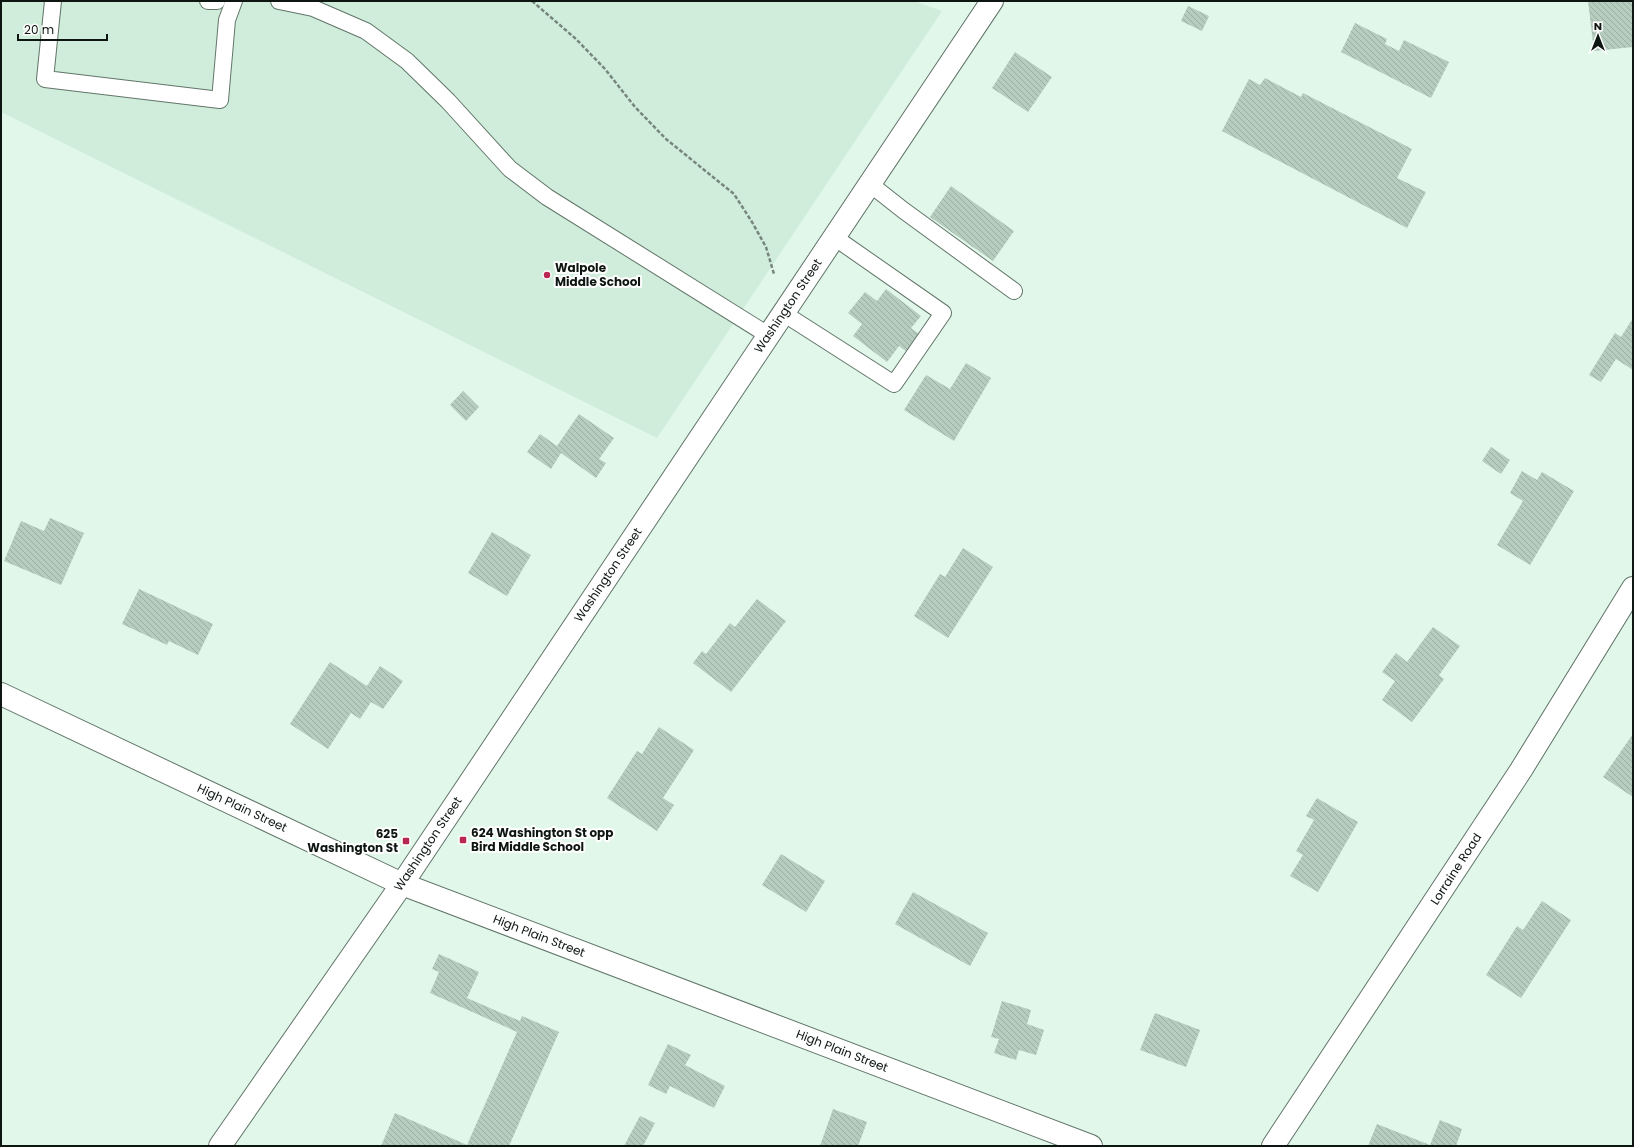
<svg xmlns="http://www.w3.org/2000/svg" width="1634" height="1147" font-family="Poppins,sans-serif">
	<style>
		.built { fill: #cfedda }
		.building { fill: url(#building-back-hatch) }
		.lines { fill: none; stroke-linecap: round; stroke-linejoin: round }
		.lane-casing { stroke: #617569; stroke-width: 18 }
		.street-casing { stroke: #617569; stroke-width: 24 }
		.secondary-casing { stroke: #617569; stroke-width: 24 }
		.path { stroke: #78877d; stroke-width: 2.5; stroke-dasharray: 4 2; stroke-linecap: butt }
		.lane { stroke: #fff; stroke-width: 16 }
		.street { stroke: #fff; stroke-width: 22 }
		.secondary { stroke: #fff; stroke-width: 22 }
		.poi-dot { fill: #b72752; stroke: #fefefe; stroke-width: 1.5 }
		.labels { text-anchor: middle; stroke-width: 4; stroke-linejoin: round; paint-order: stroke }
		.poi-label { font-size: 12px; font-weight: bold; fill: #0e1611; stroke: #fefefe; text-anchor: start }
		.street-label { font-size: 12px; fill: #0e1611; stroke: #fefefe }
	</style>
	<defs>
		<pattern id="building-back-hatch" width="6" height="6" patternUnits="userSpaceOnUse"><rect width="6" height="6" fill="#b6ccbe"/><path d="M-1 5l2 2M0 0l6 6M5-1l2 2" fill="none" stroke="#9baea2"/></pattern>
	</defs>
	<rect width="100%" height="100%" fill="#e1f7e9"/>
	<polygon class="built" points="1,1 914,1 942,11 657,438 1,112"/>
	<g class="building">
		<polygon points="1588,1 1633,1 1633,47 1594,51"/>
		<polygon points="1188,6 1209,16 1202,31 1181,21"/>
		<polygon points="1355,23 1387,39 1385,44 1399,51 1404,40 1449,62 1431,98 1341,52"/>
		<polygon points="1015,52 1052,77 1028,112 992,88"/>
		<polygon points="1265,78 1301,97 1303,93 1412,149 1397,178 1426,192 1407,228 1222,131 1249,79 1260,85"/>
		<polygon points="951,186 1014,231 993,261 930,217"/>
		<polygon points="886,289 921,316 911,328 923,337 910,354 899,346 887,362 853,336 862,324 848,313 865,292 877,301"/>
		<polygon points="1633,318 1633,370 1616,359 1601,382 1589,375 1615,333 1621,337"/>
		<polygon points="966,363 991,378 954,441 904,410 926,375 950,389"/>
		<polygon points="463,391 479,407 466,421 450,405"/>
		<polygon points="579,414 614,438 599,459 606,463 596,478 561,453 551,469 527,452 540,434 557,446"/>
		<polygon points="1491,447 1510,460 1501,474 1482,461"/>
		<polygon points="1522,471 1537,480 1542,472 1574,491 1530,565 1497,545 1523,501 1510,493"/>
		<polygon points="50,518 84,533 61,585 4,561 21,521 44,531"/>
		<polygon points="492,532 531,555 507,596 468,573"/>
		<polygon points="963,548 993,567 948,638 914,616 940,574 945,577"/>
		<polygon points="139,589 213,624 198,655 169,641 167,645 122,624"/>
		<polygon points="757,599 786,621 731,692 693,663 702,651 706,654 730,623 735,627"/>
		<polygon points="1433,627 1460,646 1439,675 1444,679 1412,722 1382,700 1395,681 1382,672 1396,653 1407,662"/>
		<polygon points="330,662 367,686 380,666 403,681 383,709 371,702 360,719 351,713 328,749 290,724"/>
		<polygon points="659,727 694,750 663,798 674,805 657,831 607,798 637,751 642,754"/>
		<polygon points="1633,734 1633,797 1603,777"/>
		<polygon points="1317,798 1358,822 1318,892 1290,876 1303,855 1296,851 1314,820 1306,816"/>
		<polygon points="781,854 825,881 806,912 762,885"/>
		<polygon points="913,892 988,933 970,966 895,924"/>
		<polygon points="1542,901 1571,920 1521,998 1486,975 1517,926 1523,930"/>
		<polygon points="439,954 479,972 467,998 520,1021 522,1016 559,1032 509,1146 381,1146 395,1113 467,1145 517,1032 430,993 439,972 432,969"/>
		<polygon points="1002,1001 1031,1010 1027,1024 1044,1030 1036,1055 1019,1050 1016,1060 994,1053 999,1039 991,1037"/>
		<polygon points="1155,1013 1200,1030 1186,1067 1140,1050"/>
		<polygon points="668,1044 691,1055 685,1065 725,1086 714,1108 670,1086 666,1094 648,1085"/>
		<polygon points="833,1109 867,1122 858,1146 820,1146"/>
		<polygon points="640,1116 655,1123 643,1146 624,1146"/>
		<polygon points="1440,1120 1462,1129 1456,1146 1368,1146 1377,1124 1430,1145"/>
	</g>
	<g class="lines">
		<defs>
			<g id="lane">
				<polyline points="53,1 45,79 220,100 227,20 234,1"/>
				<polyline points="208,1 217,1"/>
				<polyline points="279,1 313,8 366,31 407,61 448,101 510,169 547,197 768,335"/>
				<polyline points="870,184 903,210 1014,291"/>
				<polyline points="783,313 894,384 943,313 834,237"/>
			</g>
			<polyline id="street" points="1273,1146 1521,770 1633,588"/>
			<g id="secondary">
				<polyline points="1,694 402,884 1091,1146"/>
				<polyline points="220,1146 402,884 992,1"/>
			</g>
		</defs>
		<use href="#lane" class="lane-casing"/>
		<use href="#street" class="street-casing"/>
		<use href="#secondary" class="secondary-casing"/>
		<polyline class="path" points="532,1 576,39 605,69 635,107 666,139 734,194 752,222 766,247 774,274"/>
		<use href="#lane" class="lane"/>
		<use href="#street" class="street"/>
		<use href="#secondary" class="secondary"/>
	</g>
	<g class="poi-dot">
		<circle cx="547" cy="275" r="4"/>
		<rect x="459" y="836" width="8" height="8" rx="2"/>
		<rect x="402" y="837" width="8" height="8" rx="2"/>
	</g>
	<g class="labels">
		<g class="poi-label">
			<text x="555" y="272">Walpole<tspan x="555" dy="14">Middle School</tspan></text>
			<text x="471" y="837">624 Washington St opp<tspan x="471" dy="14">Bird Middle School</tspan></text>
			<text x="398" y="838" text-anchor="end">625<tspan x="398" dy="14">Washington St</tspan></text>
		</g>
		<g class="street-label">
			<text transform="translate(788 306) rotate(-56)" y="4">Washington Street</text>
			<text transform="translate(608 575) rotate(-56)" y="4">Washington Street</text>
			<text transform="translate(242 808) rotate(25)" y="4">High Plain Street</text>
			<text transform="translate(428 844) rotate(-56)" y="4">Washington Street</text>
			<text transform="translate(1456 869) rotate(-57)" y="4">Lorraine Road</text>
			<text transform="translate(539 936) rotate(21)" y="4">High Plain Street</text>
			<text transform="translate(842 1051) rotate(21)" y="4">High Plain Street</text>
		</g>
	</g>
	<rect width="1634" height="1147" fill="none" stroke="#0e1611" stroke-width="4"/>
	<g transform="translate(1598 36)" stroke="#fefefe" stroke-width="3" paint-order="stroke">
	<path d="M0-3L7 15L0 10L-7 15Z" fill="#0e1611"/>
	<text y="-6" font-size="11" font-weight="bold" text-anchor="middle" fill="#0e1611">N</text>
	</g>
	<path d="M18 34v6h89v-6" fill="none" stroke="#0e1611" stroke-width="2"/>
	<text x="24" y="34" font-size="12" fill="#0e1611" stroke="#fefefe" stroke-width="3" paint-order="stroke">20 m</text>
</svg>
